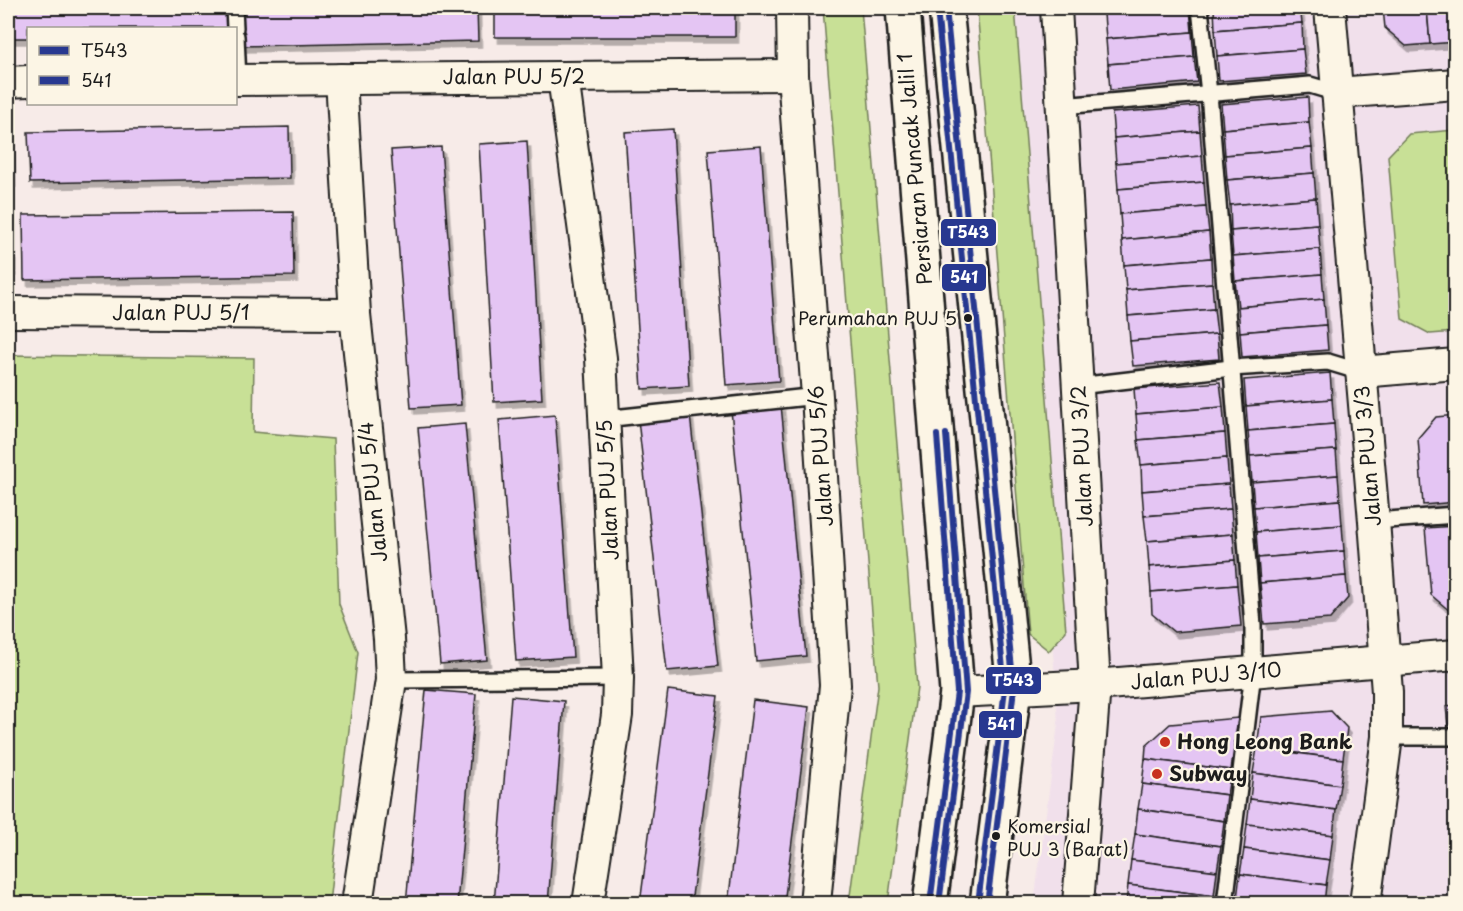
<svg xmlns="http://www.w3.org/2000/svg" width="1463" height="911" font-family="'Playpen Sans',sans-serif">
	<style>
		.built { fill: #f1e0eb }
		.green { fill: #c8e096; stroke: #727e59; stroke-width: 1.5 }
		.building { fill: #e4c5f3; stroke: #1c1c1c; stroke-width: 1.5; filter: url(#shadow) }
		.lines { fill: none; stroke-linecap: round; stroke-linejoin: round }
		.lane-casing { stroke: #1c1c1c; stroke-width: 20 }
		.street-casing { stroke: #1c1c1c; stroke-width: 34 }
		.secondary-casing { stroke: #1c1c1c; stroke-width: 38 }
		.lane { stroke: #fcf5e5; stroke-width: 15 }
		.street { stroke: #fcf5e5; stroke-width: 30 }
		.secondary { stroke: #fcf5e5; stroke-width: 33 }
		.bus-1-casing { stroke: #fcf5e5; stroke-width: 10 }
		.bus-2-casing { stroke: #fcf5e5; stroke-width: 10 }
		.bus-1 { stroke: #283890; stroke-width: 6 }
		.bus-2 { stroke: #283890; stroke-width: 6 }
		.bus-dot { fill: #1c1c1c; stroke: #fcf5e5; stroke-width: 2 }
		.poi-dot { fill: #c8321e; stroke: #fcf5e5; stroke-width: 2 }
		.labels { text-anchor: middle; stroke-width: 4.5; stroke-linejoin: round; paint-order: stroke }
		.bus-label { font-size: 18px; fill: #1c1c1c; stroke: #fcf5e5; text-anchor: end }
		.street-label { font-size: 20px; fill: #1c1c1c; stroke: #fcf5e5 }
		.poi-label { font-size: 20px; font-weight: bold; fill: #1c1c1c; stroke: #fcf5e5; text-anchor: start }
		.line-badge { stroke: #fcf5e5; stroke-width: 2 }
		.badge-label { font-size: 16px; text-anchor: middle; font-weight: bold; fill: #fff }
	</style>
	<defs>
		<filter id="shadow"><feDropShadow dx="3.5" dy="6" stdDeviation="0" flood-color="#0004"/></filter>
	</defs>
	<rect width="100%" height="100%" fill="#f7ebe8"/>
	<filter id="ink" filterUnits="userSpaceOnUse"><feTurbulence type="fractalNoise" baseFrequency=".0167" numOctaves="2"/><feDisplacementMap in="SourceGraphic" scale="12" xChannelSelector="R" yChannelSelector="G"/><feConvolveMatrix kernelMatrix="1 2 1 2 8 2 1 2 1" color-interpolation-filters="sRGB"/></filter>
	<g filter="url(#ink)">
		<polygon class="built" points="1009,8 1455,8 1455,903 1034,903 1058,724"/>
		<g class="green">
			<polygon points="823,8 861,8 917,687 888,903 849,903 878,686"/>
			<polygon points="977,8 1015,8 1066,631 1049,651 1028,634"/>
			<polygon points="1455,130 1455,332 1430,334 1402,319 1388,156 1409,134"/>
			<polygon points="8,355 254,358 253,432 333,439 339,604 358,652 329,903 8,903"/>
		</g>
		<g class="building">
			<polygon points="8,8 227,8 227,28 28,28 28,38 8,38"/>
			<polygon points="242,8 477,8 478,41 243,46"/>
			<rect x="495" y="8" width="240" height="29"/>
			<polygon points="1103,8 1182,8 1104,14"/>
			<polygon points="1182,8 1190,8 1192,32 1106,39 1104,14"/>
			<polygon points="1214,8 1300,8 1302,23 1215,30"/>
			<polygon points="1383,8 1427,8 1430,44 1406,46 1385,28"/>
			<polygon points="1427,8 1453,8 1456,42 1430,44"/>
			<polygon points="1453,8 1456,8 1456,42"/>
			<polygon points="1302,23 1303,49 1217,56 1215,30"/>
			<polygon points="1192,32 1194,57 1108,64 1106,39"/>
			<polygon points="1303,49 1306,74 1219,81 1217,56"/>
			<polygon points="1194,57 1197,82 1110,90 1108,64"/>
			<polygon points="1308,97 1309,122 1223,129 1221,104"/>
			<polygon points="1198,106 1200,131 1114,138 1112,113"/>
			<polygon points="1309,122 1312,148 1225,155 1223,129"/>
			<polygon points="289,127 290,178 30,183 28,132"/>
			<polygon points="673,129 689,386 642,389 625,132"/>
			<polygon points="1200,131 1202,156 1116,163 1114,138"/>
			<polygon points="8,135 11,135 12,181 8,181"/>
			<polygon points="527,141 542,399 494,402 479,144"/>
			<polygon points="761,146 779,381 726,385 708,150"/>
			<polygon points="441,147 461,405 411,408 391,150"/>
			<polygon points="1312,148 1314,173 1227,180 1225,155"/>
			<polygon points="1202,156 1204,182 1118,189 1116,163"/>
			<polygon points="1314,173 1316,198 1230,205 1227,180"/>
			<polygon points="1204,182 1206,207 1120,214 1118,189"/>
			<polygon points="1316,198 1318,224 1231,231 1230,205"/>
			<polygon points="1206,207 1209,232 1122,240 1120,214"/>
			<polygon points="293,212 294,276 24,280 23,215"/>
			<rect x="8" y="219" width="4" height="51"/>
			<polygon points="1318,224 1320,249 1233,256 1231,231"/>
			<polygon points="1209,232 1211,258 1124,265 1122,240"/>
			<polygon points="1320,249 1322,274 1235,281 1233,256"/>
			<polygon points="1211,258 1212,283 1126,290 1124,265"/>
			<polygon points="1322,274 1324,299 1238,307 1235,281"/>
			<polygon points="1212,283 1214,309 1128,316 1126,290"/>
			<polygon points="1324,299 1326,325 1240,332 1238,307"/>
			<polygon points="1214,309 1217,334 1130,341 1128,316"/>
			<polygon points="1326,325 1328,350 1242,357 1240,332"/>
			<polygon points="1217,334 1219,359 1133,366 1130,341"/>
			<polygon points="1330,373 1332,399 1246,406 1244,380"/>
			<polygon points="1220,382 1223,407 1136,414 1134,389"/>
			<polygon points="1332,399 1334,424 1248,431 1246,406"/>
			<polygon points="781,405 806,656 756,661 731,410"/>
			<polygon points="1223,407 1225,433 1138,440 1136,414"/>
			<polygon points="555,415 573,657 516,661 499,420"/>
			<polygon points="690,415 718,666 667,671 638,420"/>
			<polygon points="1456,415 1456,502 1423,505 1418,438 1436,417"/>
			<polygon points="465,424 487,660 440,664 418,428"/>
			<polygon points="1334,424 1336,450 1250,456 1248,431"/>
			<polygon points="1225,433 1227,458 1141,465 1138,440"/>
			<polygon points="1336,450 1338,475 1252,482 1250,456"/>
			<polygon points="1227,458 1229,484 1142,491 1141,465"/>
			<polygon points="1338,475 1340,500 1254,507 1252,482"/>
			<polygon points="1229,484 1231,509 1144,516 1142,491"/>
			<polygon points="1340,500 1342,525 1256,532 1254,507"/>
			<polygon points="1231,509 1233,534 1147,541 1144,516"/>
			<polygon points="1342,525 1344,551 1258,558 1256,532"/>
			<polygon points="1456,526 1456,612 1452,613 1431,595 1425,528"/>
			<polygon points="1233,534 1235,560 1149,567 1147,541"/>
			<polygon points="1344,551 1346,576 1260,583 1258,558"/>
			<polygon points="1235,560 1237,585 1151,592 1149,567"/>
			<polygon points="1346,576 1348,598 1330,619 1264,624 1260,583"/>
			<polygon points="1237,585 1241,626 1174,632 1152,614 1151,592"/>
			<polygon points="426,690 476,694 457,904 406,904"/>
			<polygon points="668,690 718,696 691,904 640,904"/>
			<polygon points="511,696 564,701 548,904 494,904"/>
			<polygon points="753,700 809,707 784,904 728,904"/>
			<polygon points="1456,705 1456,725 1448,726 1446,706"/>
			<polygon points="1331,711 1347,728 1343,759 1257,748 1261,717"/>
			<polygon points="1238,718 1231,770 1145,759 1146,746 1170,724"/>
			<polygon points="1257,748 1343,759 1340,785 1253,773"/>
			<polygon points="1145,759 1231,770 1227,795 1142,784"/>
			<polygon points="1253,773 1340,785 1336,810 1250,799"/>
			<polygon points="1142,784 1227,795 1224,821 1138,809"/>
			<polygon points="1250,799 1336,810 1333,835 1247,824"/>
			<polygon points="1138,809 1224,821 1221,846 1135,834"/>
			<polygon points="1247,824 1333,835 1330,860 1244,849"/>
			<polygon points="1135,834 1221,846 1217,871 1131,860"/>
			<polygon points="1244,849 1330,860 1326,885 1240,874"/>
			<polygon points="1131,860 1217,871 1214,896 1128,885"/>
			<polygon points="1240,874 1326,885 1324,904 1271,904 1237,899"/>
			<polygon points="1128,885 1214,896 1213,904 1126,904"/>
			<polygon points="1237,899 1271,904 1237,904"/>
		</g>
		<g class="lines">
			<defs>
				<g id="lane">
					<polyline points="234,8 235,28"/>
					<polyline points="1200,8 1209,94 1253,625 1253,672 1225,904"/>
					<polyline points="236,36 238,80"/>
					<polyline points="1061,106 1310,85 1337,93"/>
					<polyline points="1078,386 1231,368 1328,362 1361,372"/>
					<polyline points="604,419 817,396"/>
					<polyline points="1374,521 1456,515"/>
					<polyline points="391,680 618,678"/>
					<polyline points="1387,737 1456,737"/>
				</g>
				<g id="street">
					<polyline points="792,8 793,75 817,396 835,685 815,904"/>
					<polyline points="1056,8 1095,685 1078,904"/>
					<polyline points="1330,8 1374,521 1387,692 1387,737 1365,904"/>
					<polyline points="563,77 601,358 618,678 617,715 588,904"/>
					<polyline points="341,79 355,314 389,639 391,680 357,904"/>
					<polyline points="236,80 793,75"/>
					<polyline points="8,82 28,81"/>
					<polyline points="1337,93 1456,84"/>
					<polyline points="8,312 355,314"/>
					<polyline points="1361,372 1456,364"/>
					<polyline points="957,692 1095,685 1456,655"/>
				</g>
				<g id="secondary">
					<polyline points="903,8 957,692 930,904"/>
					<polyline points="946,8 1014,689 987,904"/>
				</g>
			</defs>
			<use href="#lane" class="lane-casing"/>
			<use href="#street" class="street-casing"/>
			<use href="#secondary" class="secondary-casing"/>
			<use href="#lane" class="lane"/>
			<use href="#street" class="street"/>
			<use href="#secondary" class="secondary"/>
			<defs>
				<g id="bus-1">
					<polyline points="946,8 1014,689 987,904"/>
					<polyline points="930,904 957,692 937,435"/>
				</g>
				<g id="bus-2">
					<polyline points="937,9 1005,689 978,903"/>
					<polyline points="939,904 966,692 946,434"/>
				</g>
			</defs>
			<use href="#bus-1" class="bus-1-casing"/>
			<use href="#bus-2" class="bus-2-casing"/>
			<use href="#bus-1" class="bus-1"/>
			<use href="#bus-2" class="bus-2"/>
		</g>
	</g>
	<g class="bus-dot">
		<circle cx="968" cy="318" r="5"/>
		<circle cx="996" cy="836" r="5"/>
	</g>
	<g class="poi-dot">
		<circle cx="1165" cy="742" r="6"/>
		<circle cx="1157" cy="774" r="6"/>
	</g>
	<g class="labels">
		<g class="bus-label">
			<text x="957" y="325">Perumahan PUJ 5</text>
			<text x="1007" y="833" text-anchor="start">Komersial<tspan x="1007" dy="23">PUJ 3 (Barat)</tspan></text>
		</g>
		<g class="street-label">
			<text x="514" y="84">Jalan PUJ 5/2</text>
			<text transform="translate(915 169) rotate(-95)" y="7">Persiaran Puncak Jalil 1</text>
			<text x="181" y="320">Jalan PUJ 5/1</text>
			<text transform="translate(821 456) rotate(-94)" y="7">Jalan PUJ 5/6</text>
			<text transform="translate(1082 456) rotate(-93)" y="7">Jalan PUJ 3/2</text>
			<text transform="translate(1368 456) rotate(-95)" y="7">Jalan PUJ 3/3</text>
			<text transform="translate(608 490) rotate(-93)" y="7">Jalan PUJ 5/5</text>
			<text transform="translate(373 492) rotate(-96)" y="7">Jalan PUJ 5/4</text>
			<text transform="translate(1206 676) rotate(-5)" y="7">Jalan PUJ 3/10</text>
		</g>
		<g class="poi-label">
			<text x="1177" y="749">Hong Leong Bank</text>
			<text x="1169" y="781">Subway</text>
		</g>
	</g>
	<g class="line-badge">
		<rect x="940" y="218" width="57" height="29" rx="6" fill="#283890"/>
		<rect x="941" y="263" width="46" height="29" rx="6" fill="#283890"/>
		<rect x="985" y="666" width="57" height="29" rx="6" fill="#283890"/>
		<rect x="978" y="710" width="45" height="29" rx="6" fill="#283890"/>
	</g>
	<g class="badge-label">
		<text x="968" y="238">T543</text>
		<text x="964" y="283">541</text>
		<text x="1013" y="686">T543</text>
		<text x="1001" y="730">541</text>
	</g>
	<rect width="1463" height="911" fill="none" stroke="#fcf5e5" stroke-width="30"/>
	<rect x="15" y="15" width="1433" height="881" fill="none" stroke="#1c1c1c" stroke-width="2" filter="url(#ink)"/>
	<rect x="27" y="27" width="210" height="78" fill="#fcf5e5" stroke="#a29e95" stroke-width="1.5"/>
	<rect x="39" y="46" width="30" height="9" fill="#283890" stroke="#a29e95" stroke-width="1.5"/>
	<text x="81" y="57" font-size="18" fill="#1c1c1c">T543</text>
	<rect x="39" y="76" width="30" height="9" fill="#283890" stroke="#a29e95" stroke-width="1.5"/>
	<text x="81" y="87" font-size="18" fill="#1c1c1c">541</text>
</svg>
